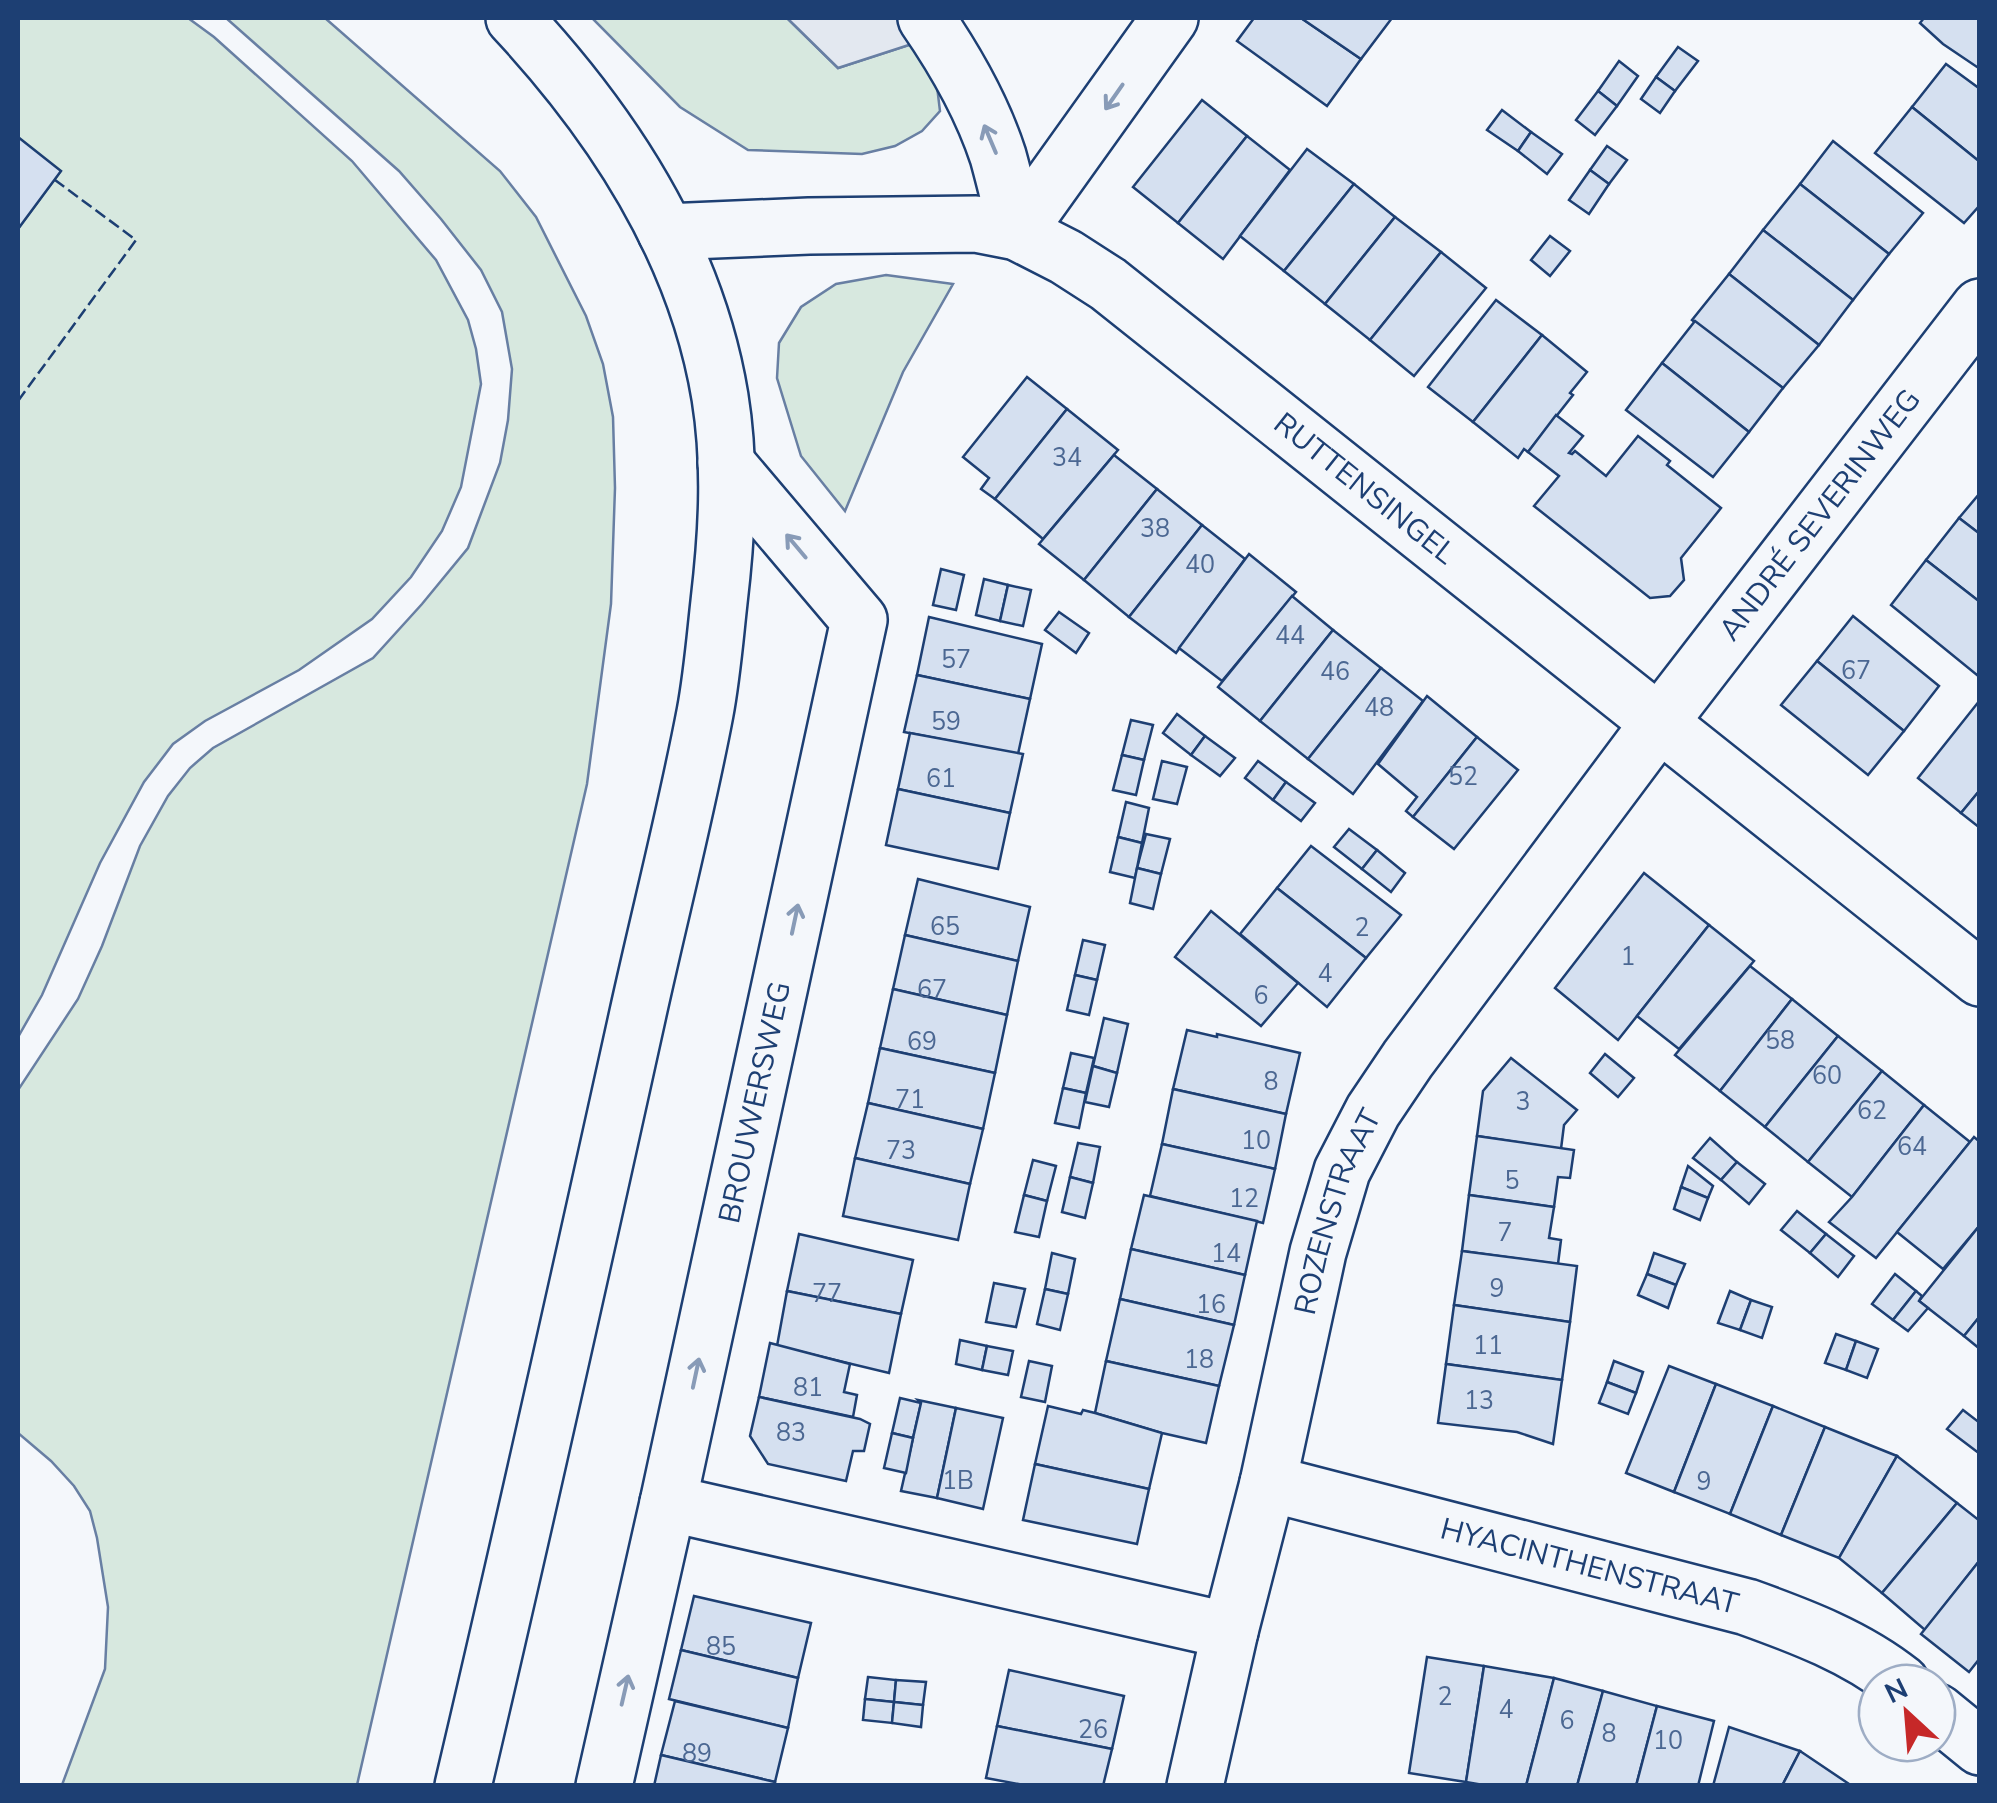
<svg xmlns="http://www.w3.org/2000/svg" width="1997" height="1803" font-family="'Nunito Sans',sans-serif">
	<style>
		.green { fill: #d7e8df; stroke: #687fa3; stroke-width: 2.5 }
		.parking { fill: #e3e8f0; stroke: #687fa3; stroke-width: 2.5 }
		.building { fill: #d5e0f0; stroke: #1d3f73; stroke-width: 2.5 }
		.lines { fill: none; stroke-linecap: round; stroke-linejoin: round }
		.minor-casing { stroke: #1d3f73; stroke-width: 60 }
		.minor { stroke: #f4f7fb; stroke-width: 55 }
		.fence { stroke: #1d3f73; stroke-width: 2.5; stroke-dasharray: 12 5; stroke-linecap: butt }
		.oneway { stroke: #889bb7 }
		.labels { text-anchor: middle; stroke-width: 8; stroke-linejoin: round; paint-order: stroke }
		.number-label { font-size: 25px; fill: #4b6792 }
		.street-label { font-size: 30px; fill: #1d3f73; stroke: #f4f7fb }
	</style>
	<rect width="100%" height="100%" fill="#f4f7fb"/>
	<g class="green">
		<polygon points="18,18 188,18 214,37 352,161 436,260 468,320 476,349 481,384 461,487 442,531 411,577 372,619 299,670 205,721 173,744 144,782 100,863 42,995 18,1037 18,229 60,172 18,138"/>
		<polygon points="226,18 325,18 500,171 536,217 586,316 603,364 613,417 615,488 611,604 587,784 357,1785 62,1785 105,1669 108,1607 97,1538 90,1511 74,1486 51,1461 18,1433 18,1090 78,999 102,946 140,846 168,796 190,768 213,748 373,658 422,604 468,548 500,463 508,420 512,369 502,312 481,270 441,219 399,171"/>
		<polygon points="592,18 787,18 838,68 915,43 936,78 940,111 922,131 895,146 862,154 748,150 680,107"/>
		<polygon points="886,275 953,284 903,372 845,511 801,456 777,378 779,343 801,307 836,284"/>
	</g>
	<polygon class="parking" points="787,18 926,18 915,43 838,68"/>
	<g class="building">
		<polygon points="1254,18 1301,18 1361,59 1327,106 1237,41"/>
		<polygon points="1301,18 1392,18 1361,59"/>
		<polygon points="1924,18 1980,18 1980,69 1943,44 1920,23"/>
		<polygon points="1678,47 1698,61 1675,91 1656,77"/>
		<polygon points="1619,61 1638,76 1617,106 1598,91"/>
		<polygon points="1946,64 1980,89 1980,162 1912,107"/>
		<polygon points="1656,77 1675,91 1660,113 1641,99"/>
		<polygon points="1598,91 1617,106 1595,135 1576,120"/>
		<polygon points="1202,100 1247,136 1178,223 1133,187"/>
		<polygon points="1912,107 1980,162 1980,205 1964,223 1875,153"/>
		<polygon points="1502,110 1531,132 1518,151 1487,130"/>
		<polygon points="1531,132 1562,154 1547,174 1518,151"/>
		<polygon points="1247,136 1290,170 1223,259 1178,223"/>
		<polygon points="18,137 61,171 18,229"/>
		<polygon points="1833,141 1923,213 1889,254 1800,184"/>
		<polygon points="1607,146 1627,160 1609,184 1590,170"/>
		<polygon points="1307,149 1354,184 1284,271 1240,236"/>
		<polygon points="1590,170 1609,184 1589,214 1569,200"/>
		<polygon points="1354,184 1395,217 1325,304 1284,271"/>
		<polygon points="1800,184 1889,254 1853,300 1763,230"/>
		<polygon points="1395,217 1441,252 1370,340 1325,304"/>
		<polygon points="1763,230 1853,300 1819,345 1729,274"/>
		<polygon points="1550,236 1570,251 1550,276 1531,260"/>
		<polygon points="1441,252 1486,288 1414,376 1370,340"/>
		<polygon points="1729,274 1819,345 1783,388 1692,320"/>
		<polygon points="1496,300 1542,335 1473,422 1428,387"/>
		<polygon points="1695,321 1783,388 1749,432 1662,363"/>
		<polygon points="1542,335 1587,372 1570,393 1573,395 1528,452 1524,449 1518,458 1473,422"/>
		<polygon points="1662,363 1749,432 1713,477 1626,410"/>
		<polygon points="1027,377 1067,409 995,499 981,489 989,478 963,457"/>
		<polygon points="1067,409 1118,450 1043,539 995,499"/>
		<polygon points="1556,415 1583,436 1569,453 1572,454 1575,451 1606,476 1638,436 1670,461 1667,465 1721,508 1681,558 1684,580 1670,596 1650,598 1534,506 1559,476 1528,452"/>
		<polygon points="1114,455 1157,489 1084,580 1039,544"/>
		<polygon points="1157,489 1202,525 1129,617 1084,580"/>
		<polygon points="1980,493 1980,534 1959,518"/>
		<polygon points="1959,518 1980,534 1980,602 1926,560"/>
		<polygon points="1202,525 1245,559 1176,653 1129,617"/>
		<polygon points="1249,554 1296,592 1222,681 1179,648"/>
		<polygon points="1926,560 1980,602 1980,671 1977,675 1891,605"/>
		<polygon points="941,569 964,575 956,610 933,605"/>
		<polygon points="984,579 1008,585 1000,621 976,615"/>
		<polygon points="1008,585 1031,590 1023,626 1000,621"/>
		<polygon points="1292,596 1333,630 1260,721 1218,687"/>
		<polygon points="1059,612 1089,633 1076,653 1045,630"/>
		<polygon points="1853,616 1939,686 1904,731 1817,661"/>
		<polygon points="929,617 1042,644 1030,699 917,675"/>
		<polygon points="1333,630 1381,668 1308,759 1260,721"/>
		<polygon points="1817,661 1904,731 1868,775 1781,705"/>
		<polygon points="1381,668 1423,701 1353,794 1308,759"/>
		<polygon points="917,675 1030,699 1018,754 904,732"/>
		<polygon points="1427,696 1477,737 1413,817 1406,811 1417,797 1378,764"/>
		<polygon points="1980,700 1980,790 1961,813 1918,778"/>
		<polygon points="1177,714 1205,736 1191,755 1163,733"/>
		<polygon points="1131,720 1153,725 1144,760 1122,755"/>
		<polygon points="910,733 1023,754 1010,813 898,789"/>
		<polygon points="1205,736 1235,758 1220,776 1191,755"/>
		<polygon points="1477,737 1518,770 1454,849 1413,817"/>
		<polygon points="1122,755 1144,760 1136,795 1113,790"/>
		<polygon points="1162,761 1187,767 1177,804 1153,799"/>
		<polygon points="1258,761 1286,782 1273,800 1245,778"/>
		<polygon points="1286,782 1315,803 1301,821 1273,800"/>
		<polygon points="898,789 1010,813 998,869 886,845"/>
		<polygon points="1980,790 1980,828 1961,813"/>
		<polygon points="1126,802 1149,808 1142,843 1118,837"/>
		<polygon points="1349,829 1377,850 1362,869 1334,847"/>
		<polygon points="1146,834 1170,839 1161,874 1137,868"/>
		<polygon points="1118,837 1142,843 1135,878 1110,872"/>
		<polygon points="1311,846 1401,915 1366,958 1277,888"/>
		<polygon points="1377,850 1405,873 1391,892 1362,869"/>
		<polygon points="1137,868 1161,874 1153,909 1130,903"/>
		<polygon points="1644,873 1709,925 1618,1040 1555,988"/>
		<polygon points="918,879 1030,907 1018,961 905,935"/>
		<polygon points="1277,888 1366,958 1327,1007 1240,934"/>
		<polygon points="1211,911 1298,983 1261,1026 1175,957"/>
		<polygon points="1709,925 1754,961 1679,1049 1637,1016"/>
		<polygon points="905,935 1018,961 1007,1015 893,989"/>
		<polygon points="1083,940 1105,945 1097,980 1075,975"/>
		<polygon points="1750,966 1792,999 1720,1091 1675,1055"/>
		<polygon points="1075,975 1097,980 1089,1015 1067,1010"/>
		<polygon points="893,989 1007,1015 995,1073 880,1048"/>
		<polygon points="1792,999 1838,1036 1765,1127 1720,1091"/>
		<polygon points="1104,1018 1128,1024 1117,1073 1093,1066"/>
		<polygon points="1187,1030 1217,1037 1217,1034 1300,1053 1286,1114 1173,1089"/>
		<polygon points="1838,1036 1882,1071 1808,1162 1765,1127"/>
		<polygon points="880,1048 995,1073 983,1129 868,1103"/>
		<polygon points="1071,1053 1094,1058 1086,1093 1063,1088"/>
		<polygon points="1605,1054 1634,1078 1618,1097 1590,1073"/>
		<polygon points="1511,1058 1577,1110 1564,1125 1561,1149 1477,1136 1483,1091"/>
		<polygon points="1093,1066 1117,1073 1109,1107 1085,1102"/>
		<polygon points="1882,1071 1924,1105 1852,1197 1808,1162"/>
		<polygon points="1063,1088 1086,1093 1079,1128 1055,1123"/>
		<polygon points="1173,1089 1286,1114 1275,1169 1162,1144"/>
		<polygon points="868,1103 983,1129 970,1184 855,1158"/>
		<polygon points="1924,1105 1970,1142 1876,1258 1829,1222 1852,1197"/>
		<polygon points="1477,1136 1574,1150 1570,1178 1558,1177 1554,1207 1469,1195"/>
		<polygon points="1974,1137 1980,1142 1980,1225 1943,1269 1897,1232"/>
		<polygon points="1710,1138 1737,1162 1721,1180 1693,1158"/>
		<polygon points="1078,1143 1100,1147 1093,1183 1070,1177"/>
		<polygon points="1162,1144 1275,1169 1263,1223 1150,1196"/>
		<polygon points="855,1158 970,1184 958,1240 843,1216"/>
		<polygon points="1033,1160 1056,1166 1047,1201 1024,1195"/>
		<polygon points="1737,1162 1765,1184 1749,1204 1721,1180"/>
		<polygon points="1688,1166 1713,1186 1708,1198 1681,1187"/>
		<polygon points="1070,1177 1093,1183 1085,1218 1062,1212"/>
		<polygon points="1681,1187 1708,1198 1700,1220 1674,1209"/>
		<polygon points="1024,1195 1047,1201 1039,1237 1015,1232"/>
		<polygon points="1144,1195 1257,1221 1245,1275 1131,1249"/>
		<polygon points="1469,1195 1554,1207 1549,1238 1561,1240 1558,1264 1462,1251"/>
		<polygon points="1797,1211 1826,1234 1810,1253 1781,1230"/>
		<polygon points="1980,1225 1980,1316 1964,1336 1919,1301"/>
		<polygon points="799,1234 913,1260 901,1314 787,1291"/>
		<polygon points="1826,1234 1854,1256 1838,1277 1810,1253"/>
		<polygon points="1131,1249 1245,1275 1234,1325 1120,1299"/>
		<polygon points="1462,1251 1577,1266 1570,1322 1454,1305"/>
		<polygon points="1052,1253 1075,1259 1068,1294 1045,1289"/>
		<polygon points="1654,1253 1685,1264 1676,1285 1647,1274"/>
		<polygon points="1647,1274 1676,1285 1668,1308 1638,1295"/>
		<polygon points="1895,1274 1916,1291 1893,1320 1872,1304"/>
		<polygon points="994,1283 1025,1289 1016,1327 986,1322"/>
		<polygon points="1045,1289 1068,1294 1060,1330 1037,1324"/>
		<polygon points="787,1291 901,1314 889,1373 777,1346"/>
		<polygon points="1730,1291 1751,1300 1740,1330 1718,1323"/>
		<polygon points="1916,1291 1922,1296 1919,1301 1928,1308 1908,1331 1893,1320"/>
		<polygon points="1120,1299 1234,1325 1219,1386 1106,1361"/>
		<polygon points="1751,1300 1772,1307 1762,1338 1740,1330"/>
		<polygon points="1454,1305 1570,1322 1562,1380 1446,1364"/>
		<polygon points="1980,1316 1980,1349 1964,1336"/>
		<polygon points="1836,1334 1856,1341 1846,1370 1825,1363"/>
		<polygon points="960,1340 987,1346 982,1370 956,1364"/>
		<polygon points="1856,1341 1878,1349 1867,1378 1846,1370"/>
		<polygon points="770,1343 850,1364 844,1392 857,1395 853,1417 759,1397"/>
		<polygon points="987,1346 1013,1351 1008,1375 982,1370"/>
		<polygon points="1029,1361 1052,1366 1045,1402 1021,1397"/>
		<polygon points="1106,1361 1219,1386 1206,1443 1162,1433 1095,1413"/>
		<polygon points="1614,1361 1643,1372 1636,1393 1607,1382"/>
		<polygon points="1446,1364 1562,1380 1553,1444 1517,1432 1438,1423"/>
		<polygon points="1669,1366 1716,1384 1674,1492 1626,1473"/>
		<polygon points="1607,1382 1636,1393 1628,1414 1599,1403"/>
		<polygon points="1716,1384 1773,1406 1730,1514 1674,1492"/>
		<polygon points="759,1397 860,1419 870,1424 864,1451 853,1451 846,1481 768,1464 750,1436"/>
		<polygon points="900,1398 921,1403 913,1438 892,1433"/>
		<polygon points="918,1400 956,1408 937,1498 901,1491 921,1403"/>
		<polygon points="1048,1406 1081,1414 1083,1410 1095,1413 1162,1433 1149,1489 1035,1464"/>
		<polygon points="1773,1406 1825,1427 1781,1535 1730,1514"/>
		<polygon points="956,1408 1003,1418 983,1509 937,1498"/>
		<polygon points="1963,1410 1980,1423 1980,1454 1947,1429"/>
		<polygon points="1825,1427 1897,1456 1839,1558 1781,1535"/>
		<polygon points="892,1433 913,1438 906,1473 884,1468"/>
		<polygon points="1897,1456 1957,1503 1882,1593 1839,1558"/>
		<polygon points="1035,1464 1149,1489 1137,1544 1023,1520"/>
		<polygon points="1957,1503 1980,1521 1980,1560 1925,1630 1882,1593"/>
		<polygon points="1980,1560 1980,1658 1969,1672 1921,1634"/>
		<polygon points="694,1596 811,1623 798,1678 681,1650"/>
		<polygon points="681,1650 798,1678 788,1728 669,1699"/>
		<polygon points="1427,1657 1484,1666 1466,1782 1409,1773"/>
		<polygon points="1484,1666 1554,1678 1526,1786 1489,1786 1466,1782"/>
		<polygon points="1009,1670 1124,1696 1112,1749 997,1726"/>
		<polygon points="868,1677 896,1680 894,1702 865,1699"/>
		<polygon points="1554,1678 1603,1691 1577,1786 1526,1786"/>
		<polygon points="896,1680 926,1682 923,1705 894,1702"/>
		<polygon points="1603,1691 1657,1706 1636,1786 1577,1786"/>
		<polygon points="865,1699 894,1702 892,1723 863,1720"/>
		<polygon points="675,1701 788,1728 775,1782 661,1755"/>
		<polygon points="894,1702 923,1705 921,1727 892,1723"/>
		<polygon points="1657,1706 1714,1721 1698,1786 1636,1786"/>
		<polygon points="997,1726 1112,1749 1103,1786 1029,1786 986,1778"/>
		<polygon points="1729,1727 1800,1751 1782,1786 1713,1786"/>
		<polygon points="1800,1751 1852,1786 1782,1786"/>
		<polygon points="661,1755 775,1782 775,1786 654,1786"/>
	</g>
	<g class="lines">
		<defs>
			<g id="minor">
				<path d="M 926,18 C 955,60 982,107 998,156 C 1005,181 1011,207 1017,232"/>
				<path id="s1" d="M 666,232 L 809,226 L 976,224 L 1017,232 L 1066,257 L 1108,284 L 1980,978"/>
				<polyline points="1017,232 1170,18"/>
				<path id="s2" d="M 1268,1483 L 1747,1607 C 1800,1626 1856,1647 1901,1683"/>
				<polyline points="668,1503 1230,1631"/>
				<polyline points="1937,1712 1980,1747"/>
				<path d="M 463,1786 C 524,1528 581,1271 638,1013 C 660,913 686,813 705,713 C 712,676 715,638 719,602 C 727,534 731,465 720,397 C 696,251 613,124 514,18"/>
				<path id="s3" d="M 604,1786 L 668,1503 L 859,620 L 726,463"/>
				<path id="s4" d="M 1195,1786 L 1230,1631 L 1268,1483 L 1318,1252 L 1342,1171 L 1373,1111 L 1408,1059 L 1659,723 L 1980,307"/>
			</g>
		</defs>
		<use href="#minor" class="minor-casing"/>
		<use href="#minor" class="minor"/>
		<polyline class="fence" points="18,401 136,240 55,180"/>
	</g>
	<defs><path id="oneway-shaft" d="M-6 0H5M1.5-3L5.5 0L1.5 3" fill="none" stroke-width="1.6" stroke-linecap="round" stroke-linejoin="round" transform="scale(2.5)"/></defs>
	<g class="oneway">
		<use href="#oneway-shaft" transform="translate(1114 97) rotate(125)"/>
		<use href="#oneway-shaft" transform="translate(990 139) rotate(-113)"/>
		<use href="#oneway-shaft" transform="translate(796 546) rotate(-130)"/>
		<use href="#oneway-shaft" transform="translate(795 919) rotate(-78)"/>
		<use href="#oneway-shaft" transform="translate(696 1373) rotate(-78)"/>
		<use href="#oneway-shaft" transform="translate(625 1690) rotate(-77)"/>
	</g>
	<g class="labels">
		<g class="number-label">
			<text x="1067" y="466">34</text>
			<text x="1155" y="537">38</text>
			<text x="1200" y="573">40</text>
			<text x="1290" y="644">44</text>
			<text x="956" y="668">57</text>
			<text x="1856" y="679">67</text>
			<text x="1335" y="680">46</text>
			<text x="1379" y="716">48</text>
			<text x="946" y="730">59</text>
			<text x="1463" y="785">52</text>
			<text x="941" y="787">61</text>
			<text x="945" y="935">65</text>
			<text x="1362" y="936">2</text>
			<text x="1628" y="965">1</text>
			<text x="1325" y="982">4</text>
			<text x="932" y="998">67</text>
			<text x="1261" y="1004">6</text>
			<text x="1780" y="1049">58</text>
			<text x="922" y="1050">69</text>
			<text x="1827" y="1084">60</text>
			<text x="1271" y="1090">8</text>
			<text x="910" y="1108">71</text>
			<text x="1523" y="1110">3</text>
			<text x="1872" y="1119">62</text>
			<text x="1256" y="1149">10</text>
			<text x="1912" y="1155">64</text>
			<text x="901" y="1159">73</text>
			<text x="1512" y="1189">5</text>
			<text x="1244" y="1207">12</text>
			<text x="1505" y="1241">7</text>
			<text x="1226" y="1262">14</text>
			<text x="1497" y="1297">9</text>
			<text x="827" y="1302">77</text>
			<text x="1211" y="1313">16</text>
			<text x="1488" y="1354">11</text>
			<text x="1199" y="1368">18</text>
			<text x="808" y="1396">81</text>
			<text x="1479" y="1409">13</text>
			<text x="791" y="1441">83</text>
			<text x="958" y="1489">1B</text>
			<text x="1704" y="1490">9</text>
			<text x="721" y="1655">85</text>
			<text x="1445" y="1705">2</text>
			<text x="1506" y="1718">4</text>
			<text x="1567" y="1729">6</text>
			<text x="1093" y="1738">26</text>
			<text x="1609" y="1742">8</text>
			<text x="1668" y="1749">10</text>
			<text x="697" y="1762">89</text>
		</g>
		<g class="street-label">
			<text dy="10" stroke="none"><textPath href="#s1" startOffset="785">RUTTENSINGEL</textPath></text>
			<text dy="10" stroke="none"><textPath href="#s4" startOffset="1445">ANDRÉ SEVERINWEG</textPath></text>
			<text dy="10" stroke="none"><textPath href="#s3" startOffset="700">BROUWERSWEG</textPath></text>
			<text dy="10" stroke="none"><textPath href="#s4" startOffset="592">ROZENSTRAAT</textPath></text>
			<text dy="10" stroke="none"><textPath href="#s2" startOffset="332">HYACINTHENSTRAAT</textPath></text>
		</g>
	</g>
	<rect width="1997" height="1803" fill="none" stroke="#1d3f73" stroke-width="40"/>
	<g transform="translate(1907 1713) rotate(334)"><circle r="48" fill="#f4f7fb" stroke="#9eadc5" stroke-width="2.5"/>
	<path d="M0-8L18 38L0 25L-18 38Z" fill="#c62828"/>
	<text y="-15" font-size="28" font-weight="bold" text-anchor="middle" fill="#1d3f73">N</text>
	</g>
</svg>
